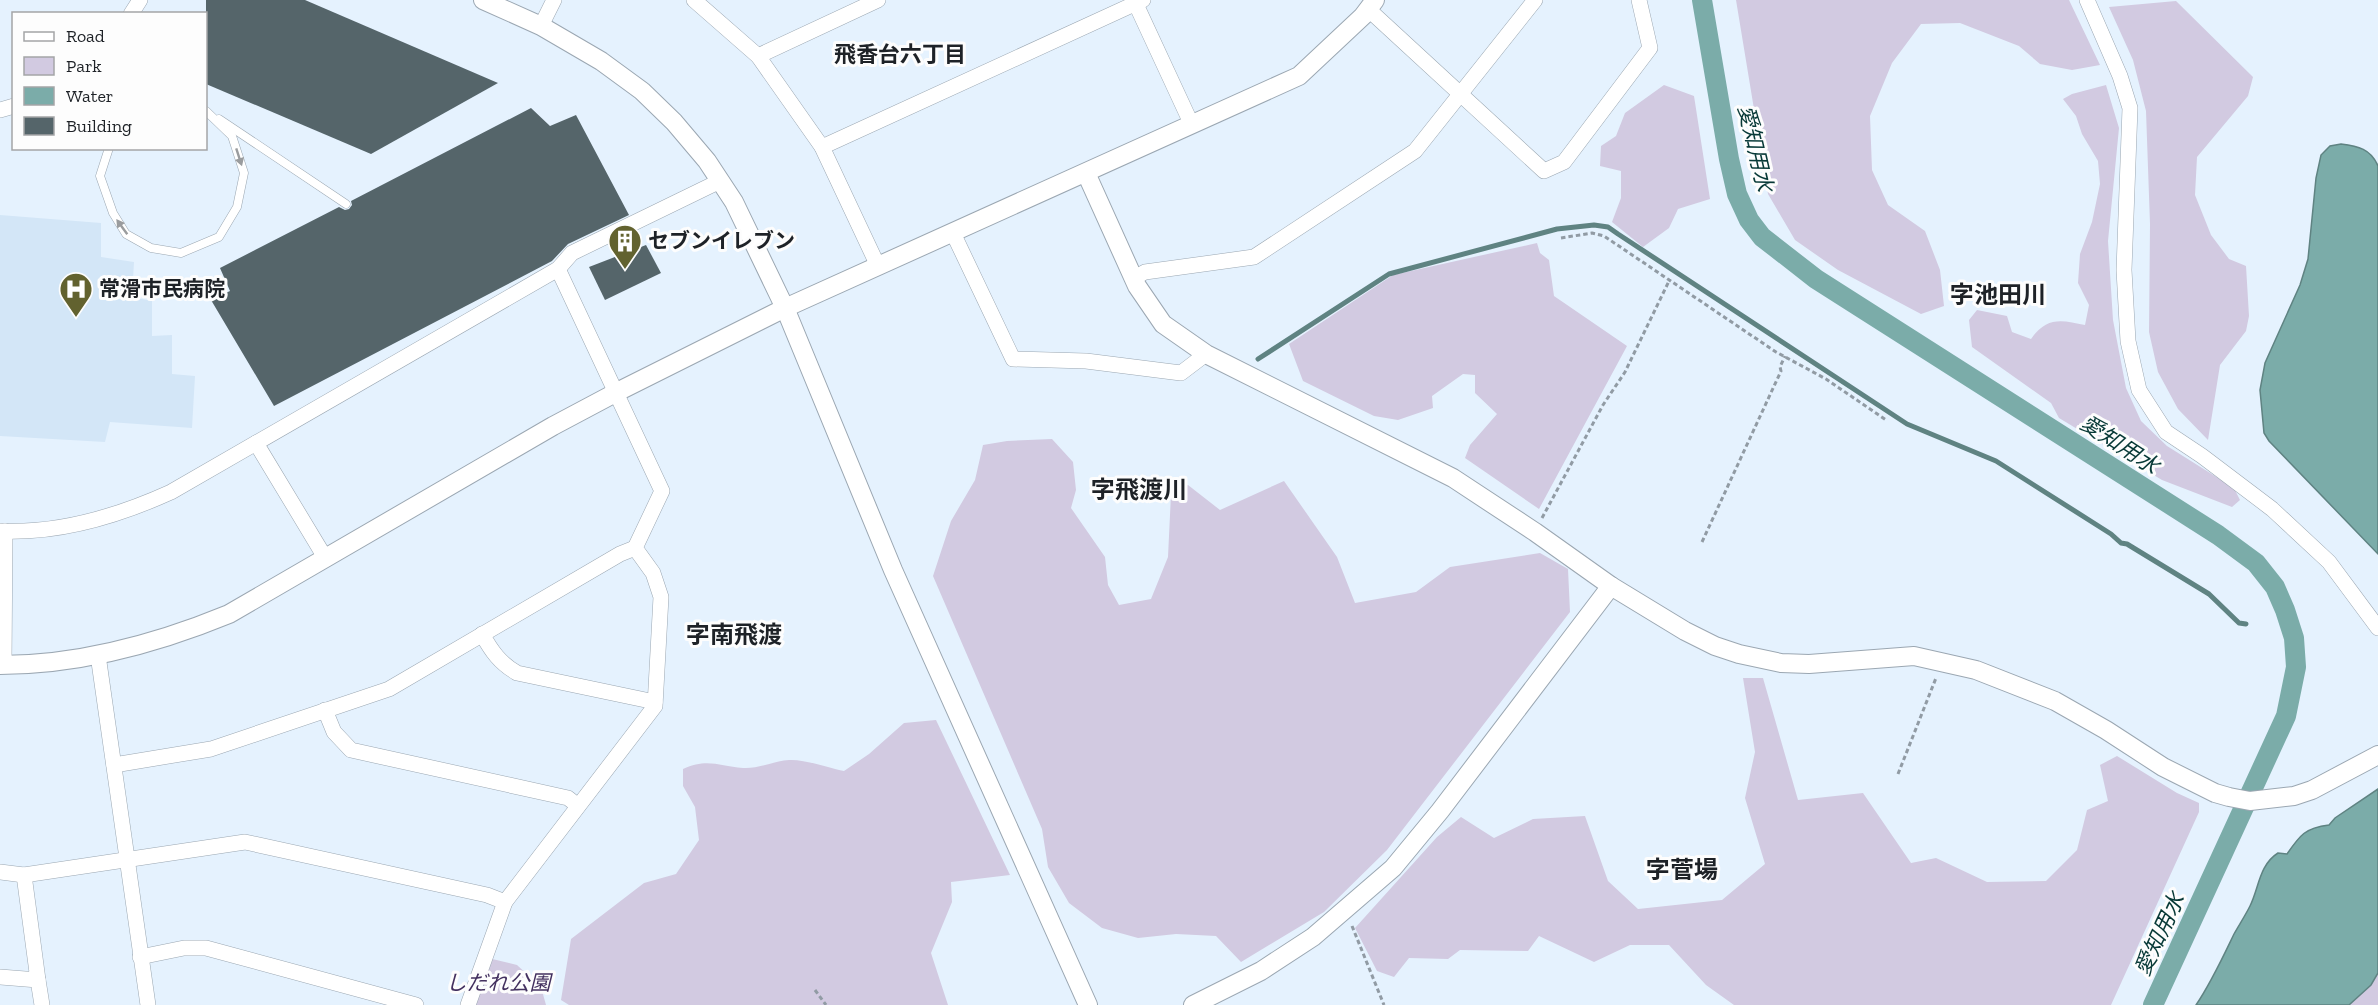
<svg xmlns="http://www.w3.org/2000/svg" width="2378" height="1005" font-family="'Zilla Slab','Noto Sans JP',serif">
	<style>
		.built { fill: #d3e6f7 }
		.green { fill: #d2cae1 }
		.water { fill: #7baca9; stroke: #5f8382; stroke-width: 1.5 }
		.lines { fill: none; stroke-linecap: round; stroke-linejoin: round }
		.stream { stroke: #5f8382; stroke-width: 5 }
		.canal { stroke: #7baca9; stroke-width: 20 }
		.building { fill: #55656a }
		.service-casing { stroke: #9ba7b2; stroke-width: 9 }
		.minor-casing { stroke: #9ba7b2; stroke-width: 16 }
		.tertiary-casing { stroke: #9ba7b2; stroke-width: 20 }
		.path { stroke: #919ba4; stroke-width: 3; stroke-dasharray: 4.5 3; stroke-linecap: butt }
		.service { stroke: #fff; stroke-width: 8 }
		.minor { stroke: #fff; stroke-width: 15 }
		.tertiary { stroke: #fff; stroke-width: 18 }
		.oneway { fill: #9a9c9e }
		.labels { text-anchor: middle; stroke-width: 6; stroke-linejoin: round; paint-order: stroke }
		.poi-label { font-size: 21px; font-weight: bold; fill: #1e2227; stroke: #fdfdfd; text-anchor: start }
		.park-label { font-size: 21px; font-style: italic; fill: #43305f; stroke: #fdfdfd }
		.neighbourhood-label { font-size: 22px; font-weight: bold; fill: #1e2227; stroke: #fdfdfd }
		.water-label { font-size: 22px; font-style: italic; fill: #073937; stroke: #fdfdfd }
		.quarter-label { font-size: 24px; font-weight: bold; fill: #1e2227; stroke: #fdfdfd }
	</style>
	<rect width="100%" height="100%" fill="#e5f2fe"/>
	<polygon class="built" points="0,215 101,223 101,257 134,262 132,297 152,301 152,336 172,335 172,374 195,376 192,428 110,422 105,442 0,436"/>
	<g class="green">
		<polygon points="1736,0 2069,0 2100,65 2072,70 2040,64 2019,46 1960,23 1921,24 1892,63 1870,116 1872,170 1888,205 1925,231 1940,270 1944,306 1921,314 1838,270 1795,240 1768,194"/>
		<polygon points="2176,1 2253,77 2248,96 2197,157 2195,195 2211,235 2229,259 2246,266 2249,316 2246,331 2220,365 2208,440 2178,409 2158,372 2149,332 2150,224 2146,111 2133,60 2109,7"/>
		<polygon points="1664,85 1694,96 1710,199 1678,209 1669,228 1643,247 1612,222 1621,198 1621,171 1600,166 1601,146 1616,136 1625,113"/>
		<path d="M 2106,85 L 2119,128 L 2108,241 L 2113,320 L 2126,388 L 2141,421 L 2167,446 L 2234,488 L 2240,500 L 2232,507 L 2162,480 L 2059,418 L 2051,403 L 1972,347 L 1969,320 L 1977,310 L 2007,316 L 2012,332 L 2031,339 C 2047,316 2062,320 2085,325 L 2089,305 L 2078,283 L 2080,254 L 2092,222 L 2100,184 L 2098,161 L 2082,134 L 2076,116 L 2063,99 L 2072,94 Z"/>
		<polygon points="1537,243 1540,253 1549,260 1554,296 1627,346 1539,509 1465,458 1470,445 1497,414 1475,393 1475,375 1463,374 1432,396 1433,408 1398,420 1374,416 1303,381 1289,344 1393,275"/>
		<polygon points="1052,439 1073,462 1076,490 1071,508 1105,557 1108,585 1119,605 1151,599 1168,557 1171,494 1188,485 1220,510 1284,481 1337,557 1355,603 1416,592 1450,567 1540,553 1568,569 1570,612 1387,850 1324,912 1241,962 1216,936 1176,934 1138,938 1102,928 1069,903 1048,867 1042,829 933,576 951,521 975,480 983,445 1007,441"/>
		<polygon points="1743,678 1763,678 1798,800 1863,793 1911,863 1936,858 1987,882 2046,881 2077,850 2087,810 2108,801 2100,765 2117,756 2177,793 2199,803 2199,812 2111,1005 1734,1005 1706,985 1669,945 1630,945 1594,962 1539,936 1528,951 1460,950 1448,959 1409,958 1394,977 1377,971 1355,928 1437,837 1461,817 1494,838 1533,819 1585,816 1608,881 1638,909 1722,900 1765,864 1745,798 1755,752"/>
		<path d="M 936,720 L 1010,875 L 951,882 L 952,902 L 931,953 L 948,1005 L 569,1005 L 561,1000 L 571,939 L 644,883 L 676,874 L 699,840 L 695,807 L 683,786 L 683,769 C 707,758 719,766 743,768 C 759,769 773,761 789,760 C 804,759 829,768 844,771 L 869,754 L 904,723 Z"/>
		<polygon points="484,957 517,965 541,987 546,1005 466,1005"/>
		<polygon points="2378,973 2378,1005 2349,1005 2371,985"/>
	</g>
	<g class="water">
		<path d="M 2341,144 C 2358,146 2371,149 2378,166 L 2378,554 L 2269,441 L 2264,433 L 2260,390 L 2265,363 L 2300,285 L 2308,259 L 2316,178 L 2321,155 L 2330,146 Z"/>
		<path d="M 2378,789 L 2378,973 L 2371,985 L 2349,1005 L 2196,1005 C 2211,983 2222,959 2234,934 C 2239,925 2245,916 2250,906 C 2259,888 2259,865 2278,853 L 2287,854 C 2300,835 2305,828 2329,825 L 2335,818 Z"/>
	</g>
	<g class="lines">
		<polyline class="stream" points="1258,359 1389,274 1557,229 1594,225 1608,227 1618,234 1907,424 1996,461 2111,534 2121,543 2127,544 2209,594 2239,623 2246,624"/>
		<polyline class="canal" points="1702,0 1729,159 1737,194 1749,220 1762,237 1816,279 2218,535 2256,563 2275,587 2285,610 2294,638 2296,667 2286,716 2153,1005"/>
	</g>
	<g class="building">
		<polygon points="206,0 305,0 498,83 371,154 206,84"/>
		<polygon points="531,108 550,126 576,115 629,215 568,244 552,261 274,406 211,300 230,291 220,268 339,207 345,210 349,209 352,205 351,201"/>
		<polygon points="646,245 661,273 605,300 589,267"/>
	</g>
	<g class="lines">
		<defs>
			<g id="service">
				<polyline points="219,119 346,204"/>
				<polyline points="109,148 100,176 113,213 126,234 151,248 181,253 219,237 237,207 244,173 232,136 206,111"/>
			</g>
			<g id="minor">
				<polyline points="694,0 758,56 822,147 878,266"/>
				<polyline points="1134,0 1191,123"/>
				<polyline points="2087,0 2120,76 2130,108 2124,270 2128,341 2139,390 2166,432 2202,456 2272,509 2329,562 2378,628"/>
				<polyline points="1368,9 1544,171 1564,162 1650,48 1639,0"/>
				<polyline points="131,14 140,0"/>
				<polyline points="541,26 554,0"/>
				<polyline points="758,56 878,0"/>
				<polyline points="0,110 14,106"/>
				<polyline points="822,147 1143,0"/>
				<polyline points="953,233 1013,359 1086,361 1181,373 1206,354"/>
				<polyline points="558,269 572,253 720,181"/>
				<polyline points="1134,278 1145,272 1254,257 1415,151 1535,0"/>
				<polyline points="256,443 326,559"/>
				<path d="M 0,531 C 59,534 118,516 171,492 L 558,269 L 662,491 L 635,548 L 653,573 L 661,597 L 655,706 L 505,902 L 468,1005"/>
				<path d="M 482,634 C 492,652 500,663 517,673 L 655,702"/>
				<polyline points="98,655 148,1005"/>
				<polyline points="4,665 5,531"/>
				<polyline points="325,710 334,732 351,750 568,798 578,806"/>
				<polyline points="114,765 211,749 389,689 620,554 635,548"/>
				<polyline points="0,872 24,875 245,842 487,895 505,902"/>
				<polyline points="140,957 184,948 206,948 416,1005"/>
				<polyline points="0,977 38,980 24,875"/>
				<polyline points="38,980 42,1005"/>
			</g>
			<g id="tertiary">
				<polyline points="483,0 541,26 601,61 642,91 674,122 707,161 734,202 785,308 893,570 1088,1005"/>
				<polyline points="1086,173 1137,286 1163,324 1206,354 1453,478 1535,532 1611,586 1685,631 1715,646 1739,654 1781,663 1809,664 1914,656 1976,670 2055,701 2106,730 2163,767 2215,793 2229,797 2250,801 2294,796 2312,790 2378,755"/>
				<path d="M 0,665 C 80,665 156,644 229,614 L 553,426 L 617,392 L 785,308 L 1299,76 L 1363,16 L 1375,0"/>
				<polyline points="1193,1005 1261,971 1313,937 1393,868 1440,811 1611,586"/>
			</g>
		</defs>
		<use href="#service" class="service-casing"/>
		<use href="#minor" class="minor-casing"/>
		<use href="#tertiary" class="tertiary-casing"/>
		<g class="path">
			<polyline points="1561,238 1592,233 1604,236 1776,352 1826,379 1886,420"/>
			<polyline points="1542,518 1603,405 1625,372 1670,279"/>
			<polyline points="1702,542 1781,371 1780,367 1785,356"/>
			<polyline points="1898,774 1936,678"/>
			<polyline points="1352,926 1384,1005"/>
			<polyline points="815,990 826,1005"/>
		</g>
		<use href="#service" class="service"/>
		<use href="#minor" class="minor"/>
		<use href="#tertiary" class="tertiary"/>
	</g>
	<defs><path id="oneway-solid" d="M-6-.8H1V-3.2L6.5 0L1 3.2V.8H-6Z" transform="scale(1.5)"/></defs>
	<g class="oneway">
		<use href="#oneway-solid" transform="translate(239 157) rotate(72)"/>
		<use href="#oneway-solid" transform="translate(122 227) rotate(-126)"/>
	</g>
	<defs>
		<symbol id="building-pin" viewBox="-11 -11 22 30"><path d="M0 17L-7.5 6A9.5 9.5 0 1 1 7.5 6Z" fill="#62622f" stroke="#fdfdfd"/><path d="M-4-6H4V6H1V3H-1V6H-4ZM-2.5-4.3h1.7v1.8h-1.7ZM.8-4.3h1.7v1.8H.8ZM-2.5-1h1.7V.8h-1.7ZM.8-1h1.7V.8H.8Z" fill="#fff"/></symbol>
		<symbol id="hospital-pin" viewBox="-11 -11 22 30"><path d="M0 17L-7.5 6A9.5 9.5 0 1 1 7.5 6Z" fill="#62622f" stroke="#fdfdfd"/><path d="M-5-5h3v3.5h4V-5h3V5h-3V1.5h-4V5h-3Z" fill="#fff"/></symbol>
	</defs>
	<g fill-rule="evenodd">
		<use href="#building-pin" x="606" y="222" width="38" height="52"/>
		<use href="#hospital-pin" x="57" y="270" width="38" height="52"/>
	</g>
	<g class="labels">
		<g class="poi-label">
			<text x="648" y="248">セブンイレブン</text>
			<text x="99" y="296">常滑市民病院</text>
		</g>
		<g class="park-label">
			<text x="498" y="990">しだれ公園</text>
		</g>
		<g class="neighbourhood-label">
			<text x="900" y="62">飛香台六丁目</text>
		</g>
		<g class="water-label">
			<text transform="translate(1756 148) rotate(77)" y="8">愛知用水</text>
			<text transform="translate(2120 444) rotate(33)" y="8">愛知用水</text>
			<text transform="translate(2159 934) rotate(-65)" y="8">愛知用水</text>
		</g>
		<g class="quarter-label">
			<text x="1998" y="303">字池田川</text>
			<text x="1139" y="498">字飛渡川</text>
			<text x="734" y="643">字南飛渡</text>
			<text x="1682" y="878">字菅場</text>
		</g>
	</g>
	<rect x="12" y="12" width="195" height="138" fill="#fdfdfd" stroke="#a4a5a7" stroke-width="1.5"/>
	<rect x="24" y="32" width="30" height="9" fill="#ffffff" stroke="#a4a5a7" stroke-width="1.5"/>
	<text x="66" y="42" font-size="18" fill="#1e2227">Road</text>
	<rect x="24" y="57" width="30" height="18" fill="#d2cae1" stroke="#a4a5a7" stroke-width="1.5"/>
	<text x="66" y="72" font-size="18" fill="#1e2227">Park</text>
	<rect x="24" y="87" width="30" height="18" fill="#7baca9" stroke="#a4a5a7" stroke-width="1.5"/>
	<text x="66" y="102" font-size="18" fill="#1e2227">Water</text>
	<rect x="24" y="117" width="30" height="18" fill="#55656a" stroke="#a4a5a7" stroke-width="1.5"/>
	<text x="66" y="132" font-size="18" fill="#1e2227">Building</text>
</svg>
